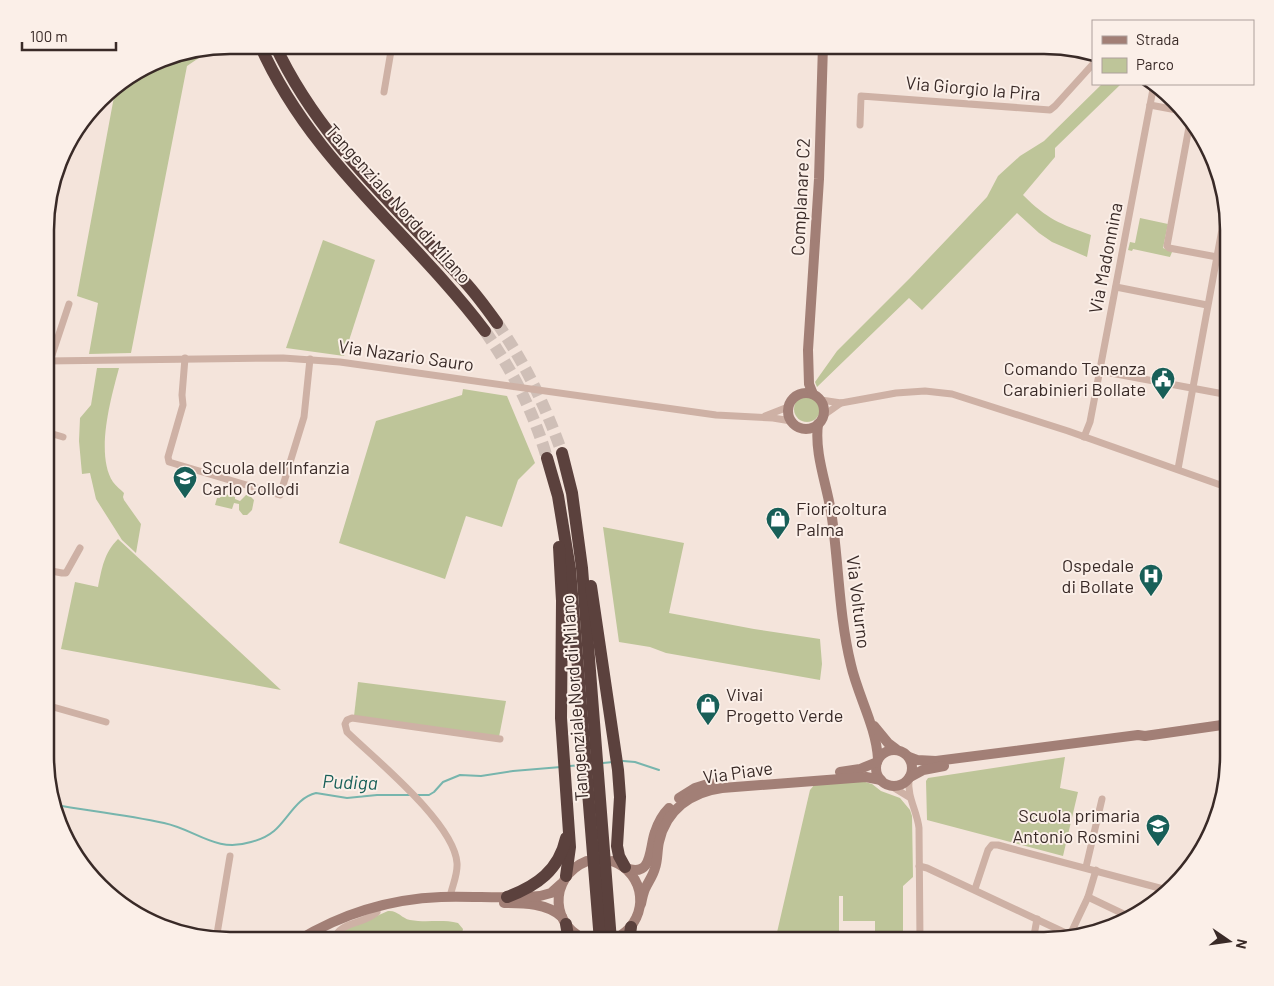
<svg xmlns="http://www.w3.org/2000/svg" width="1274" height="986" font-family="Barlow,sans-serif">
	<style>
		.green { fill: #bec599 }
		.lines { fill: none; stroke-linecap: round; stroke-linejoin: round }
		.stream { stroke: #77b5ad; stroke-width: 2 }
		.highway-tunnel { stroke: #cfbfb7; stroke-width: 12; stroke-dasharray: 12 6; stroke-linecap: butt }
		.street { stroke: #ceb1a5; stroke-width: 7 }
		.secondary { stroke: #a27f76; stroke-width: 10 }
		.highway { stroke: #5b413d; stroke-width: 12 }
		.labels { text-anchor: middle; stroke-width: 4; stroke-linejoin: round; paint-order: stroke }
		.street-label { font-size: 18px; fill: #392a27; stroke: #fbefe8 }
		.poi-label { font-size: 18px; fill: #392a27; stroke: #fbefe8; text-anchor: end }
		.water-label { font-size: 19px; font-style: italic; fill: #185f58; stroke: #fbefe8 }
		.rim { fill: none; stroke: #392a27; stroke-width: 2.5 }
	</style>
	<rect width="100%" height="100%" fill="#f4e4db"/>
	<g class="green">
		<polygon points="215,47 187,66 131,353 89,354 98,303 77,296 116,86 170,55"/>
		<path d="M 1102,84 L 1121,84 L 1055,148 L 1055,157 L 1023,195 C 1047,219 1060,224 1091,235 L 1087,257 L 1052,242 L 1039,233 L 1017,213 L 922,310 L 909,298 L 817,387 L 815,382 L 837,351 L 910,278 L 987,197 L 998,176 L 1020,156 L 1044,141 Z"/>
		<polygon points="1140,218 1168,224 1163,248 1172,252 1170,257 1133,249 1132,251 1128,250 1130,242 1135,243"/>
		<polygon points="323,240 375,260 344,356 286,348"/>
		<path d="M 97,368 L 119,368 C 111,398 95,454 113,482 C 116,486 121,490 124,493 L 123,497 L 124,500 L 141,524 L 136,553 L 122,540 L 96,499 L 90,473 L 82,474 L 79,441 L 80,418 L 91,405 Z"/>
		<polygon points="463,389 507,396 535,463 518,480 502,527 466,516 445,579 339,543 376,421 462,395"/>
		<circle cx="807" cy="409" r="13"/>
		<polygon points="222,493 235,497 235,499 240,501 246,495 249,495 254,500 252,510 247,515 243,515 239,510 239,504 234,503 232,509 215,505 217,498 220,498"/>
		<polygon points="603,527 684,543 669,613 754,629 820,639 822,664 820,680 666,653 650,647 619,642"/>
		<path d="M 118,539 L 281,690 L 61,649 L 75,582 L 98,587 C 102,568 104,553 118,539 Z"/>
		<polygon points="358,682 506,701 499,737 354,716"/>
		<polygon points="1065,757 1060,788 1078,792 1063,856 927,820 926,781 928,778"/>
		<polygon points="862,781 872,784 881,791 900,798 910,810 912,816 913,877 903,886 903,941 875,941 875,921 843,921 843,896 839,896 839,941 775,941 810,790 815,784"/>
		<path d="M 388,911 C 398,910 401,918 410,920 C 426,923 442,919 458,923 L 463,929 L 462,934 L 458,941 L 336,941 L 340,932 Z"/>
	</g>
	<g class="lines">
		<g class="stream">
			<polyline points="623,761 635,762 659,770"/>
			<polyline points="603,763 613,762"/>
			<polyline points="570,766 581,765"/>
			<polyline points="418,795 429,795 434,792 443,782 460,775 481,776 513,771 561,767"/>
			<path d="M 55,805 C 91,811 128,815 164,823 C 197,830 215,853 251,842 C 259,840 268,836 274,831 C 288,819 297,797 316,793 L 347,798 L 377,795 L 411,795"/>
		</g>
		<g class="highway-tunnel">
			<path d="M 497,323 C 525,363 546,407 562,453"/>
			<path d="M 485,331 C 513,372 533,410 547,458"/>
		</g>
		<g class="street">
			<polyline points="384,92 392,45"/>
			<polyline points="1150,105 1182,111"/>
			<polyline points="1190,122 1167,246 1169,248 1217,257"/>
			<polyline points="860,125 861,96 1050,110 1055,106 1093,64"/>
			<polyline points="1116,287 1207,305"/>
			<polyline points="185,358 182,395 183,405 168,457 169,462 280,495 304,417 310,359"/>
			<polyline points="46,361 283,358 340,362 716,415 773,418 791,421"/>
			<polyline points="50,361 69,304"/>
			<polyline points="1100,371 1229,395"/>
			<polyline points="821,400 841,403 896,393 925,391 952,394 1068,431 1229,488"/>
			<polyline points="824,415 841,403"/>
			<polyline points="765,416 788,407"/>
			<polyline points="46,432 63,437"/>
			<polyline points="1084,437 1090,422 1154,84"/>
			<polyline points="1178,469 1225,213"/>
			<polyline points="46,570 62,573 66,573 80,548"/>
			<polyline points="46,705 106,722"/>
			<path d="M 909,779 C 907,797 917,811 919,828 L 920,941"/>
			<polyline points="891,786 909,797"/>
			<polyline points="919,866 927,868 1070,935"/>
			<polyline points="1086,867 1102,799"/>
			<polyline points="975,889 988,850 992,845 998,845 1167,890"/>
			<path d="M 450,897 C 452,886 458,875 457,863 C 454,823 376,760 347,732 L 345,724 L 347,720 L 352,718 L 500,739"/>
			<polyline points="1088,897 1132,918"/>
			<polyline points="1070,935 1088,897 1096,870"/>
			<polyline points="216,940 230,856"/>
			<path d="M 333,941 C 340,920 364,925 377,912"/>
			<polyline points="1033,941 1037,919"/>
		</g>
		<g class="secondary">
			<circle cx="806" cy="411" r="18"/>
			<polyline points="813,394 809,384 808,350 819,179 823,45"/>
			<path d="M 818,424 C 814,455 828,487 832,518 C 839,567 839,616 851,665 C 858,696 876,726 878,759"/>
			<polyline points="874,726 888,743 896,749"/>
			<circle cx="894" cy="768" r="18"/>
			<polyline points="909,757 917,760 936,761 1138,735 1145,736 1229,724"/>
			<polyline points="840,772 860,769 877,762"/>
			<polyline points="910,777 923,770 944,766"/>
			<polyline points="679,798 695,788 711,783"/>
			<path d="M 587,861 C 547,877 550,930 591,941"/>
			<path d="M 612,861 C 646,873 650,917 620,936"/>
			<path d="M 626,868 C 653,878 649,848 655,832 C 658,823 662,815 669,808"/>
			<path d="M 504,903 C 524,903 547,903 562,917"/>
			<path d="M 641,904 C 642,899 643,894 645,889 C 648,882 653,876 655,868 C 658,860 657,850 659,842 C 666,810 691,792 722,788 L 866,777 L 881,780"/>
			<path d="M 297,941 C 341,914 390,899 441,897 C 474,896 508,899 540,896 L 551,893 L 561,884"/>
		</g>
		<g class="highway">
			<path d="M 260,45 C 311,161 411,233 485,331"/>
			<path d="M 275,45 C 319,140 395,205 464,281 C 476,294 487,309 497,323"/>
			<polyline points="562,453 572,493 582,568 611,941"/>
			<polyline points="547,458 558,496 570,569 600,941"/>
			<polyline points="559,547 562,601 561,718 570,847 566,876"/>
			<polyline points="591,586 618,770 620,797 617,846 619,856 625,867"/>
			<path d="M 507,897 C 537,886 559,870 566,838"/>
			<polyline points="566,924 569,941"/>
			<polyline points="629,941 631,927"/>
		</g>
	</g>
	<defs>
		<symbol id="civic-pin" viewBox="-11 -11 22 30"><path d="M0 17L-7.5 6A9.5 9.5 0 1 1 7.5 6Z" fill="#185f58" stroke="#fbefe8"/><path d="M-.6-6.5H3V-4.5H.6V-3L4-1V1h2V6H-6V1h2V-1L-.6-3ZM-1.2 2.5V6h2.4V2.5Z" fill="#fff"/></symbol>
		<symbol id="school-pin" viewBox="-11 -11 22 30"><path d="M0 17L-7.5 6A9.5 9.5 0 1 1 7.5 6Z" fill="#185f58" stroke="#fbefe8"/><path d="M0-5L7-2L0 1L-7-2ZM-4 1L0 2.5L4 1V4Q0 6-4 4Z" fill="#fff"/></symbol>
		<symbol id="shop-pin" viewBox="-11 -11 22 30"><path d="M0 17L-7.5 6A9.5 9.5 0 1 1 7.5 6Z" fill="#185f58" stroke="#fbefe8"/><path d="M-5-2.5h2.3a2.7 3.5 0 0 1 5.4 0H5L5.5 6h-11ZM-1.5-2.5h3a1.5 2.3 0 0 0-3 0Z" fill="#fff"/></symbol>
		<symbol id="hospital-pin" viewBox="-11 -11 22 30"><path d="M0 17L-7.5 6A9.5 9.5 0 1 1 7.5 6Z" fill="#185f58" stroke="#fbefe8"/><path d="M-5-5h3v3.5h4V-5h3V5h-3V1.5h-4V5h-3Z" fill="#fff"/></symbol>
	</defs>
	<g fill-rule="evenodd">
		<use href="#civic-pin" x="1149" y="365" width="28" height="38"/>
		<use href="#school-pin" x="171" y="464" width="28" height="38"/>
		<use href="#shop-pin" x="764" y="505" width="28" height="38"/>
		<use href="#hospital-pin" x="1137" y="562" width="28" height="38"/>
		<use href="#shop-pin" x="694" y="691" width="28" height="38"/>
		<use href="#school-pin" x="1144" y="812" width="28" height="38"/>
	</g>
	<g class="labels">
		<g class="street-label">
			<text transform="translate(973 89) rotate(5)" y="6">Via Giorgio la Pira</text>
			<text transform="translate(801 197) rotate(-87)" y="6">Complanare C2</text>
			<text transform="translate(398 204) rotate(48)" y="6">Tangenziale Nord di Milano</text>
			<text transform="translate(1106 258) rotate(-79)" y="6">Via Madonnina</text>
			<text transform="translate(406 356) rotate(8)" y="6">Via Nazario Sauro</text>
			<text transform="translate(858 602) rotate(83)" y="6">Via Volturno</text>
			<text transform="translate(575 698) rotate(-94)" y="6">Tangenziale Nord di Milano</text>
			<text transform="translate(738 773) rotate(-8)" y="6">Via Piave</text>
		</g>
		<g class="poi-label">
			<text x="1146" y="375">Comando Tenenza<tspan x="1146" dy="21">Carabinieri Bollate</tspan></text>
			<text x="202" y="474" text-anchor="start">Scuola dell’Infanzia<tspan x="202" dy="21">Carlo Collodi</tspan></text>
			<text x="796" y="515" text-anchor="start">Fioricoltura<tspan x="796" dy="21">Palma</tspan></text>
			<text x="1134" y="572">Ospedale<tspan x="1134" dy="21">di Bollate</tspan></text>
			<text x="726" y="701" text-anchor="start">Vivai<tspan x="726" dy="21">Progetto Verde</tspan></text>
			<text x="1140" y="822">Scuola primaria<tspan x="1140" dy="21">Antonio Rosmini</tspan></text>
		</g>
		<g class="water-label">
			<text transform="translate(350 782) rotate(2)" y="7">Pudiga</text>
		</g>
	</g>
	<path d="M0 0H1274V986H0ZM230 54H1044A176 176 0 0 1 1220 230V756A176 176 0 0 1 1044 932H230A176 176 0 0 1 54 756V230A176 176 0 0 1 230 54Z" fill="#fbefe8" fill-rule="evenodd"/>
	<path class="rim" d="M230 54H1044A176 176 0 0 1 1220 230V756A176 176 0 0 1 1044 932H230A176 176 0 0 1 54 756V230A176 176 0 0 1 230 54Z"/>
	<rect x="1092" y="20" width="162" height="65" fill="#fbefe8" stroke="#ada09b"/>
	<rect x="1102" y="36" width="25" height="8" fill="#a27f76" stroke="#ada09b"/>
	<text x="1136" y="45" font-size="15" fill="#392a27">Strada</text>
	<rect x="1102" y="58" width="25" height="15" fill="#bec599" stroke="#ada09b"/>
	<text x="1136" y="70" font-size="15" fill="#392a27">Parco</text>
	<g transform="translate(1229 941) rotate(103)" stroke="#fbefe8" stroke-width="4" paint-order="stroke">
	<path d="M0-4L9 19L0 12L-9 19Z" fill="#392a27"/>
	<text y="-8" font-size="14" font-weight="bold" text-anchor="middle" fill="#392a27">N</text>
	</g>
	<path d="M22 42v8h94v-8" fill="none" stroke="#392a27" stroke-width="2.5"/>
	<text x="30" y="42" font-size="15" fill="#392a27" stroke="#fbefe8" stroke-width="4" paint-order="stroke">100 m</text>
</svg>
